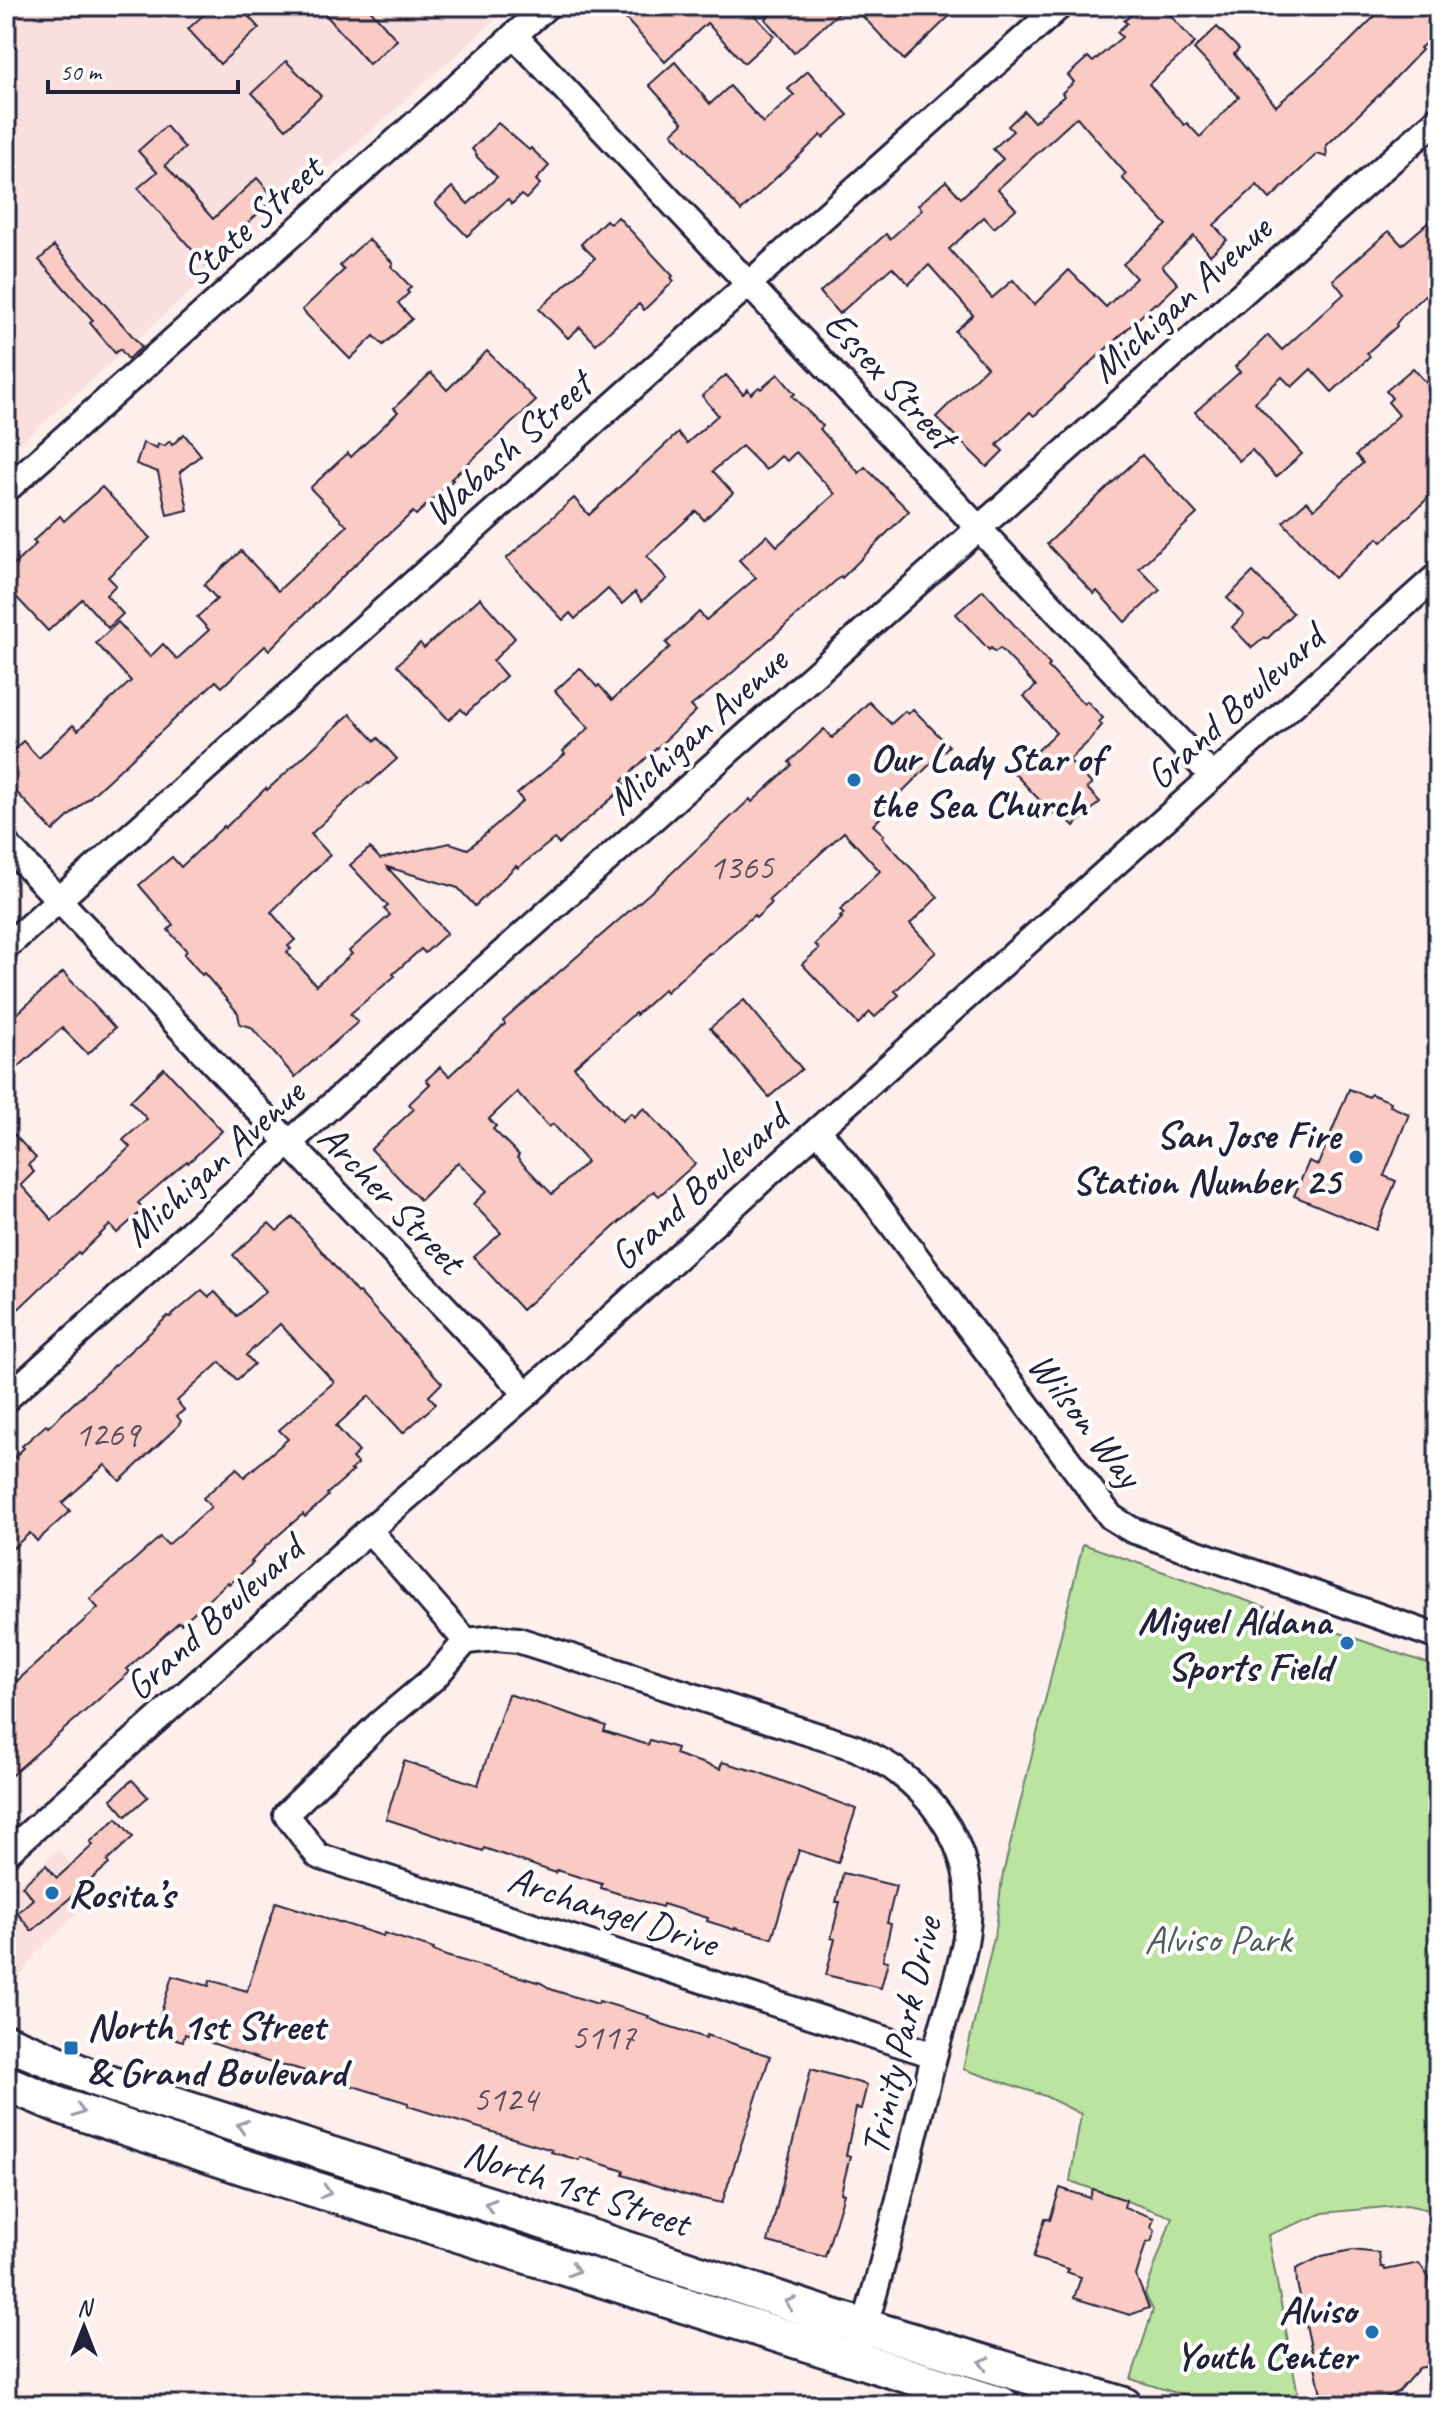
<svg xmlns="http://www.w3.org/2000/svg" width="1444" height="2411" font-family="Caveat,sans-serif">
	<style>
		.built { fill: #f9e0de }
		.green { fill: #bbe4a0; stroke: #6e836e; stroke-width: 2 }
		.building { fill: #facac4; stroke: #22223b; stroke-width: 2; fill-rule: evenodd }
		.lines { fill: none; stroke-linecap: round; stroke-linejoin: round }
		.minor-casing { stroke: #22223b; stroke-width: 30 }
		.secondary-casing { stroke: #22223b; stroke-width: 40 }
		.minor { stroke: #fff; stroke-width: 24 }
		.secondary { stroke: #fff; stroke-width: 34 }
		.oneway { stroke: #9c9ca7 }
		.poi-dot { fill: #1f6fb2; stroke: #fff; stroke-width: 3 }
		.labels { text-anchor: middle; stroke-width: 8; stroke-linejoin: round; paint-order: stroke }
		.number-label { font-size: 36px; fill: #584c5d }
		.street-label { font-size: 40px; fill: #22223b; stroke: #fff }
		.poi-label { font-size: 40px; font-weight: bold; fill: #22223b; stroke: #fff; text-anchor: start }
		.park-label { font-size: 40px; fill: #505c59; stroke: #fff }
	</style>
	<rect width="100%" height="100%" fill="#feefed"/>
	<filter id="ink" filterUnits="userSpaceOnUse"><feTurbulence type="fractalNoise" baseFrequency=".0125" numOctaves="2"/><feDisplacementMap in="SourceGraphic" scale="16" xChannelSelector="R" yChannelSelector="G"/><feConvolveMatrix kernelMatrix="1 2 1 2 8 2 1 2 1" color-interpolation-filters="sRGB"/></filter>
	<g filter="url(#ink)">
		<g class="built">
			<polygon points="6,6 511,6 6,456"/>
			<polygon points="59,1850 96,1894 36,1953 6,1997 6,1894"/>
		</g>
		<polygon class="green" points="1083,1544 1438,1667 1438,2212 1407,2205 1323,2213 1268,2235 1300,2405 1215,2405 1131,2379 1153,2310 1145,2294 1172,2217 1070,2181 1081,2114 1045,2096 963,2069 996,1929 1002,1878"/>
		<g class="building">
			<polygon points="213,6 258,6 249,17 259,28 220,64 188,29"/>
			<polygon points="318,6 367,6 397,40 369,64"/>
			<polygon points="614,6 746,6 774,36 744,63 707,23 665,62"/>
			<polygon points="781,6 846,6 794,53 765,19"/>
			<polygon points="853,6 960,6 904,60"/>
			<path d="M 1142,6 L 1162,6 L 1195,43 L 1149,84 L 1184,125 L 1187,123 L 1200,137 L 1239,97 L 1194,49 L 1217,27 L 1239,49 L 1234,54 L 1276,106 L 1347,44 L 1385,6 L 1438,6 L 1438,32 L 1420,48 L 1422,50 L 1381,93 L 1326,146 L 1327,157 L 1317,154 L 1270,199 L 1257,185 L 1214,225 L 1227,240 L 1210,255 L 1194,236 L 1162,266 L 1178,284 L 1157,304 L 1155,303 L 1034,416 L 1030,412 L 997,445 L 1003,451 L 987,467 L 936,417 L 987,367 L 955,331 L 973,315 L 929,265 L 909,284 L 892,267 L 839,314 L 820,292 L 886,234 L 890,239 L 922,210 L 918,205 L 946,181 L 961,198 L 1003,159 L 993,149 L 1013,131 L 1008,126 L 1024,111 L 1034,122 L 1064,96 L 1062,93 L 1074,82 L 1068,75 L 1088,57 L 1093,62 L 1122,37 L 1117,32 L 1127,23 L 1124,21 ZM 1077,117 L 1126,174 L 1122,178 L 1167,225 L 1123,264 L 1136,278 L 1106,307 L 1069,270 L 1034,305 L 1013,280 L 992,298 L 949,249 L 984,217 L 994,228 L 1016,209 L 998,189 Z"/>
			<polygon points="286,61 321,96 286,129 252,93"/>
			<polygon points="675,62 710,104 730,86 763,123 794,95 788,89 808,71 848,115 823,138 821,135 741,211 672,133 683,123 649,85"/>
			<polygon points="498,123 529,150 531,148 549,166 536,180 540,184 526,199 521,195 512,204 508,199 467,236 435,203 452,187 468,204 497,177 476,156 477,155 472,149"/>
			<polygon points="166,126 185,148 165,165 213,219 257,178 275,198 230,239 237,247 210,270 138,188 157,172 138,151"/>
			<polygon points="1438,214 1438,283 1403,315 1396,324 1397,326 1367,353 1370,357 1332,392 1311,369 1292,387 1282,377 1255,402 1302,454 1276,477 1252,450 1239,461 1195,412 1240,372 1235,367 1268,335 1282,350 1344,294 1333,280 1389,231 1402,245"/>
			<polygon points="618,217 673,276 671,278 674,281 644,310 639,304 596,344 580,327 568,338 539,309 595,258 581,244 606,220 610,224"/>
			<polygon points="368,239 393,263 391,266 411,287 407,291 409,293 398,303 412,319 383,345 374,336 350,359 302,310 344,270 340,266 343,262"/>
			<polygon points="54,246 142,347 128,359 120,349 115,353 90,323 93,320 39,260"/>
			<polygon points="487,351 536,401 451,479 453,480 416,515 413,512 346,573 269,650 265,646 222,687 216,681 53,831 6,781 6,757 23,741 39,758 73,725 78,730 131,681 96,643 118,622 150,657 163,644 177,659 209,630 197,617 217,599 204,585 241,551 278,591 347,526 310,488 348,453 351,457 398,412 394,408 431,373 447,390"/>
			<polygon points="1413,368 1438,396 1438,484 1428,493 1430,496 1382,542 1378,538 1334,578 1283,522 1307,501 1314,509 1363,463 1356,455 1399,415 1388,402 1392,398 1386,391"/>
			<polygon points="778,374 795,394 792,396 823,426 820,429 859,473 865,467 909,511 842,578 841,576 723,681 691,706 696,711 622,781 626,786 559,844 554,839 518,868 516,866 475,906 458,888 387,867 447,933 425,953 421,949 393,974 395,976 350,1014 358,1022 295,1077 251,1027 240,1024 238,1013 204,973 202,975 184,954 187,951 168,930 173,925 139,885 172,857 181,867 224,826 225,828 266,788 267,790 288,771 350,714 375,741 378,738 397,759 369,784 368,783 359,789 311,834 330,855 271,912 295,940 288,946 291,949 287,952 316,985 352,954 349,951 390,915 384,909 388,906 350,865 370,848 380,859 450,843 468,849 523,801 517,794 565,754 563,751 589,728 555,691 580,668 597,687 599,685 612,700 670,647 666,643 699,612 706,620 756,578 739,560 767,535 777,546 835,494 796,452 787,461 781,456 766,470 742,446 713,471 733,493 704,520 696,511 647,556 667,579 642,601 635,592 622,604 608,589 575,619 570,613 563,620 506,559 574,498 589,515 678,433 687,443 718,415 702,396 726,375 743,394 748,389 751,394 759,387 761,389"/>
			<polygon points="184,434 201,455 180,472 188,510 167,515 158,472 136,464 143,443 157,448 158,444 164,446 170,441 172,445"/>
			<polygon points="1142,455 1197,514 1139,568 1160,590 1125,622 1097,591 1094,594 1047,544"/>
			<polygon points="102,487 150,538 108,577 116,585 106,595 123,614 108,628 82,599 48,631 6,586 6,572 36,544 33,541 60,516 64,521"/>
			<polygon points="1253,572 1293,613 1267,639 1265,637 1252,648 1232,627 1244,615 1227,598"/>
			<polygon points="983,590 1050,665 1048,667 1084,704 1087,701 1103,718 1099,722 1102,725 1089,741 1069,760 1092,784 1087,788 1100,802 1074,826 1063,815 1059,818 1046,807 1014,773 1056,733 1024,696 1036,686 1000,648 995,652 991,648 989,650 956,614"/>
			<polygon points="480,598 515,638 493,661 506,676 466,714 461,709 449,720 397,665 420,643 424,648"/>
			<path d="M 869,702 L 891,724 L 905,711 L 908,714 L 913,709 L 949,746 L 878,815 L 880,818 L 873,825 L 884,835 L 882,837 L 938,897 L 910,924 L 936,952 L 895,991 L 899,995 L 875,1017 L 870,1012 L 858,1024 L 802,964 L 819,949 L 815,944 L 842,918 L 840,917 L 844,913 L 840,910 L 880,871 L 844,832 L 769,900 L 772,903 L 756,918 L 754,915 L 710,954 L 709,953 L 666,992 L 664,989 L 636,1015 L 635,1013 L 574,1067 L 622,1121 L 631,1113 L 634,1117 L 644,1108 L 695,1164 L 659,1196 L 654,1191 L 522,1310 L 474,1257 L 501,1233 L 473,1204 L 487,1191 L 458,1162 L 420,1200 L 371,1149 L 414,1109 L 409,1104 L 430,1084 L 426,1080 L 440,1067 L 449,1076 L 505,1024 L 503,1021 L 659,885 L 750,799 L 752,802 L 792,765 L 789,762 L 824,729 L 832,738 ZM 517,1092 L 549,1127 L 553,1124 L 587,1162 L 552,1194 L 517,1158 L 519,1155 L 493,1129 L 496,1126 L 489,1119 Z"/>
			<polygon points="63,972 115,1028 88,1054 62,1028 6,1078 6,1024"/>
			<polygon points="744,1000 802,1069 769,1097 710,1028"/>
			<polygon points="164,1068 222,1131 188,1163 187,1161 138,1203 144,1209 117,1233 110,1225 80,1254 78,1252 6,1321 6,1126 36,1158 28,1165 34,1172 21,1185 52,1220 130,1147 123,1140 147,1119 130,1101"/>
			<polygon points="1349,1089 1369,1097 1371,1094 1391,1102 1390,1106 1409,1114 1384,1176 1396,1181 1376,1230 1294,1196 1309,1161 1318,1165"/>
			<polygon points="293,1217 357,1293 359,1292 442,1383 429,1396 436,1404 403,1433 369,1396 336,1426 359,1452 352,1458 358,1464 351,1470 353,1471 327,1494 328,1496 305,1517 303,1514 266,1546 251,1562 253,1563 229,1584 228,1582 181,1624 179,1622 127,1669 130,1672 6,1780 6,1669 17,1681 98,1608 90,1599 123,1570 160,1537 168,1545 211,1507 203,1498 237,1468 244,1477 288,1439 279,1430 334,1382 280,1324 246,1355 254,1364 237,1380 220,1362 177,1401 184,1410 177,1416 181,1421 178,1426 120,1481 105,1465 62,1503 70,1511 37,1541 30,1533 6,1554 6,1465 24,1448 22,1446 46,1425 48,1427 168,1316 170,1317 202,1290 209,1297 215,1292 237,1316 266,1291 233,1255 269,1223 277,1231"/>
			<polygon points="508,1694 593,1721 606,1726 604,1731 648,1745 650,1740 677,1748 675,1754 720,1769 722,1762 758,1772 856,1809 838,1863 799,1850 772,1938 735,1928 735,1930 707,1921 708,1918 663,1904 662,1907 601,1888 602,1884 557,1870 556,1873 484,1848 483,1851 386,1819 404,1761 478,1785"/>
			<polygon points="132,1780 148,1797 126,1816 111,1799"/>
			<polygon points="117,1818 133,1837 107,1861 109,1864 32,1931 17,1913 33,1899 22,1886 46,1865 57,1878 93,1845 90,1842"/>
			<polygon points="843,1873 896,1886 887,1923 891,1924 883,1960 888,1961 881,1988 826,1975 835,1939 831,1938 840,1902 836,1902"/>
			<polygon points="276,1902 383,1936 384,1933 434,1949 433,1951 446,1956 541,1983 553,1990 598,2004 599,2001 649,2016 648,2018 662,2024 706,2038 707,2035 770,2056 722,2203 686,2195 623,2175 624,2171 580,2157 579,2160 551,2152 552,2150 437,2115 408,2106 408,2103 337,2081 292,2067 277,2065 185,2034 183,2041 155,2033 172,1976 209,1986 210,1980 247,1991"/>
			<polygon points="811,2069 867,2085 861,2109 856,2108 846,2155 850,2156 841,2193 844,2194 825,2257 768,2242"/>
			<polygon points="1060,2188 1090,2198 1093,2189 1126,2200 1124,2207 1154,2218 1151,2227 1155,2231 1151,2242 1146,2243 1136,2276 1149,2308 1130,2315 1074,2298 1081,2277 1067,2272 1069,2269 1033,2258 1045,2218 1050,2220"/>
			<polygon points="1352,2250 1379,2253 1381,2267 1384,2267 1385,2270 1419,2263 1429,2278 1438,2299 1438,2364 1419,2368 1399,2391 1373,2405 1323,2403 1297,2283 1296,2269 1322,2256"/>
		</g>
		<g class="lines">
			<defs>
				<g id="minor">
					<polyline points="514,35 1212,776"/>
					<polyline points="6,490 547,6"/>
					<polyline points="6,844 527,1394"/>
					<polyline points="6,947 1060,6"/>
					<polyline points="818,1130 861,1183 1111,1517 1132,1530 1438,1637"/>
					<polyline points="6,1399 288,1144 1438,119"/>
					<path d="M 369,1530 L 466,1641 L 497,1638 L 518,1640 L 856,1748 C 870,1756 886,1762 898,1772 C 930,1796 956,1830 965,1870 C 979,1931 950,1994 935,2053 C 910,2149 890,2246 860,2341"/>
					<polyline points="466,1641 435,1677 379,1724 286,1814 318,1856 934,2055"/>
					<polyline points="6,1854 369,1530 527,1394 775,1168 1438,575"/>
				</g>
				<g id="secondary">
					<polyline points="6,2042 99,2080 171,2104 551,2224 830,2316 1124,2405"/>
					<polyline points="6,2083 61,2106 247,2168 1002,2405"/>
				</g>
			</defs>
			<use href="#minor" class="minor-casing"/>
			<use href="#secondary" class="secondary-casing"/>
			<use href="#minor" class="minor"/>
			<use href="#secondary" class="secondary"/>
		</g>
		<defs><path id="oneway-chevron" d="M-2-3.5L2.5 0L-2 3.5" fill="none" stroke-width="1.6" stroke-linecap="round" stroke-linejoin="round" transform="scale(2)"/></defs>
		<g class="oneway">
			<use href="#oneway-chevron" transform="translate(79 2111) rotate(18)"/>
			<use href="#oneway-chevron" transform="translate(242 2126) rotate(-162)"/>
			<use href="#oneway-chevron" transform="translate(326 2192) rotate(17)"/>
			<use href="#oneway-chevron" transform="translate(490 2205) rotate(-162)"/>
			<use href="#oneway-chevron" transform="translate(574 2270) rotate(17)"/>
			<use href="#oneway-chevron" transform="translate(790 2303) rotate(-162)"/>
			<use href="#oneway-chevron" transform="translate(984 2363) rotate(-164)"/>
		</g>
	</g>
	<g class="poi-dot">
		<circle cx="854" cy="780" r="8"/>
		<circle cx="1356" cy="1157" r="8"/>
		<circle cx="1347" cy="1643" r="8"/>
		<circle cx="52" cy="1893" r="8"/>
		<rect x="63" y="2040" width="16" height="16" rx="4"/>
		<circle cx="1372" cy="2332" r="8"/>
	</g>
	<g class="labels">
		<g class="number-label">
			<text x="741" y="879">1365</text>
			<text x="107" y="1446">1269</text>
			<text x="603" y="2049">5117</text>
			<text x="505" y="2111">5124</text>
		</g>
		<g class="street-label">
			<text transform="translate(251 220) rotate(-42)" y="14">State Street</text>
			<text transform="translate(1180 298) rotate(-42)" y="14">Michigan Avenue</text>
			<text transform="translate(891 379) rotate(47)" y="14">Essex Street</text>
			<text transform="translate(507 448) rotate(-42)" y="14">Wabash Street</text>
			<text transform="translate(1234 706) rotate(-42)" y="14">Grand Boulevard</text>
			<text transform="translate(696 730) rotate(-42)" y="14">Michigan Avenue</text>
			<text transform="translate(213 1162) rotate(-42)" y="14">Michigan Avenue</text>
			<text transform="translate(698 1187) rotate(-42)" y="14">Grand Boulevard</text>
			<text transform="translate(392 1198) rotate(46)" y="14">Archer Street</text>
			<text transform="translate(1086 1419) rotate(52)" y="14">Wilson Way</text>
			<text transform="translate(213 1617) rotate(-42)" y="14">Grand Boulevard</text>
			<text transform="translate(613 1910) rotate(18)" y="14">Archangel Drive</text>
			<text transform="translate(900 2036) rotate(-77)" y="14">Trinity Park Drive</text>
			<text transform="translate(577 2187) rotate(18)" y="14">North 1st Street</text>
		</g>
		<g class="poi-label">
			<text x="870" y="771">Our Lady Star of<tspan x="870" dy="46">the Sea Church</tspan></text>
			<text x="1340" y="1148" text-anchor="end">San Jose Fire<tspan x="1340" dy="46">Station Number 25</tspan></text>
			<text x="1331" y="1634" text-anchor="end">Miguel Aldana<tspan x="1331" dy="46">Sports Field</tspan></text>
			<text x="68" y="1907">Rosita’s</text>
			<text x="87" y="2039">North 1st Street<tspan x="87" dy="46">&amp; Grand Boulevard</tspan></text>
			<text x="1356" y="2323" text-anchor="end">Alviso<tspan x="1356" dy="46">Youth Center</tspan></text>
		</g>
		<g class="park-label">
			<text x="1218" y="1952">Alviso Park</text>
		</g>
	</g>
	<rect width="1444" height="2411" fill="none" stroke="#fff" stroke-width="32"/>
	<rect x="16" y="16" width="1412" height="2379" fill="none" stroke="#22223b" stroke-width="3" filter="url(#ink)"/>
	<g transform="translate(84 2327)" stroke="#ffffff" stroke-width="6" paint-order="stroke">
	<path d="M0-6L14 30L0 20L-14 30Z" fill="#22223b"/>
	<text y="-12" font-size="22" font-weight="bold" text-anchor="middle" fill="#22223b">N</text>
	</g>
	<path d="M48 80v12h190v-12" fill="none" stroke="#22223b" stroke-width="4"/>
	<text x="60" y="80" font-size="24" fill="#22223b" stroke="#ffffff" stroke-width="6" paint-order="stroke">50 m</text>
</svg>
